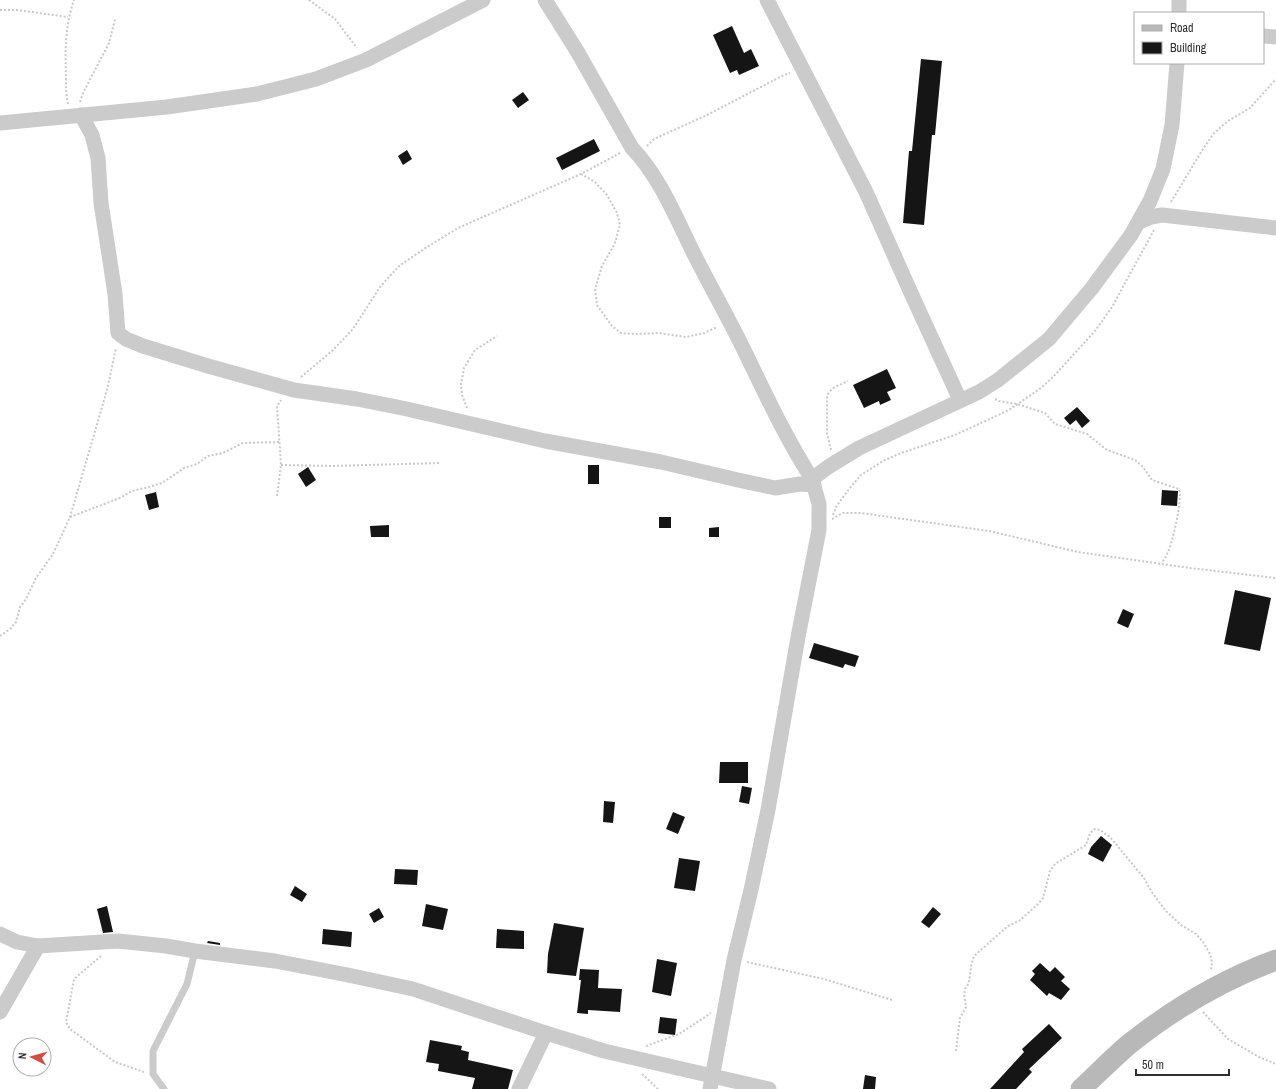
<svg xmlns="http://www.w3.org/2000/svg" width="1276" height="1089" font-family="'Archivo Narrow',sans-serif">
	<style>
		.building { fill: #151515 }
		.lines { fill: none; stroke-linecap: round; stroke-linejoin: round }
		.path { stroke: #c8c8c8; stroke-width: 2; stroke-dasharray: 2 2; stroke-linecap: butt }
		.lane { stroke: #cbcbcb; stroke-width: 7 }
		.street { stroke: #cbcbcb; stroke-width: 15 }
		.secondary { stroke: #b8b8b8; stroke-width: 21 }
	</style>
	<rect width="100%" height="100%" fill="#fff"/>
	<g class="building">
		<polygon points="732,26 744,53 751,49 759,66 739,75 737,70 730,73 713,35"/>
		<polygon points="921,59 942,61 935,135 932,135 924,225 903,223 909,151 912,151"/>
		<polygon points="523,92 529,100 518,108 512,100"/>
		<polygon points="594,139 600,151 562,170 556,158"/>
		<polygon points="407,150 412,159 403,165 398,156"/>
		<polygon points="887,369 896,388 887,392 891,400 880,405 879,401 864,408 853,385"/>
		<polygon points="1077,407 1090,421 1082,428 1076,420 1070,425 1064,418"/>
		<rect x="588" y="465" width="11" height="19"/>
		<polygon points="308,467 316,480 306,487 298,474"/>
		<polygon points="1162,490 1178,491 1177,506 1161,505"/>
		<polygon points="156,492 159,507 149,510 145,495"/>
		<rect x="659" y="517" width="12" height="11"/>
		<polygon points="389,525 389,537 371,537 370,526"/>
		<polygon points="719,527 719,537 709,537 709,528"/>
		<polygon points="1235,590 1271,598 1260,651 1224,644"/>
		<polygon points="1123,609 1134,614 1128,628 1117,623"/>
		<polygon points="814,643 859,656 855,667 845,664 843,668 809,658"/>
		<polygon points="720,762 748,762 748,783 719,783"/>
		<polygon points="742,786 752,788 749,804 739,802"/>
		<polygon points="604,801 615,802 613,823 603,822"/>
		<polygon points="673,812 685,817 678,834 666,829"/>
		<polygon points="1101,836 1112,845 1103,862 1088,854 1091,847"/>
		<polygon points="679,858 700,861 695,891 674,888"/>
		<polygon points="395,869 418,870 417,885 394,884"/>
		<polygon points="295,886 307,894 302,902 290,895"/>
		<polygon points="426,904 448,909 443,930 422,926"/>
		<polygon points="107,906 113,932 103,933 97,909"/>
		<polygon points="933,907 941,914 929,928 921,922"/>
		<polygon points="379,908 384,917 374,923 369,914"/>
		<polygon points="554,923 584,928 576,976 547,973 548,954"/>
		<polygon points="323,929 352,932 351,947 322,944"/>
		<polygon points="497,929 524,931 524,949 496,948"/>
		<polygon points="208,941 220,943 220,945 207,943"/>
		<polygon points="657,959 677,963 671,996 652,992"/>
		<polygon points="1040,963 1050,972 1055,967 1065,977 1061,981 1070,989 1061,1000 1049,993 1047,996 1030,980 1035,974 1032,971"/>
		<polygon points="580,969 599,970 598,988 622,989 620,1012 588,1010 588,1014 577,1013 581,980 579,980"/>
		<polygon points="660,1017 677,1019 675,1035 658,1033"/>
		<polygon points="1049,1024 1062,1038 1029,1069 1032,1072 1016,1089 990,1089 1024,1052 1022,1049"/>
		<polygon points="430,1040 462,1046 461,1050 469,1052 468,1060 513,1070 508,1089 472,1089 475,1078 438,1071 439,1064 426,1062"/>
		<polygon points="865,1075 876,1077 875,1089 863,1089"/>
	</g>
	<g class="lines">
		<g class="path">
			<polyline points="309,0 335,19 357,48"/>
			<polyline points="0,10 17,10 68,17"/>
			<polyline points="80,102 83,93 109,43 115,19"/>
			<path d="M 68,104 C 66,96 66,87 66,78 C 65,52 65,26 74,0"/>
			<polyline points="647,146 654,139 707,115 784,75 790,73"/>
			<polyline points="581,174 595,182 607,195 617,213 620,225 615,243 602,266 595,289 597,305 612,326 621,333 635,334 659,333 686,337 704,333 717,327"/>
			<polyline points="1171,202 1203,149 1214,133 1228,121 1250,108 1276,79"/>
			<polyline points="301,377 333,350 353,329 380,287 399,266 427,247 458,228 581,174 620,153"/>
			<path d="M 995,399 L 999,401 L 1017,404 L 1045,413 L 1055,424 L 1087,434 L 1107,450 L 1135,460 L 1143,467 L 1152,480 L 1179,489 C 1183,498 1172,547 1166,556 C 1165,559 1163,561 1161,563"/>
			<polyline points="467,408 462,395 461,384 464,368 475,350 497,336"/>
			<path d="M 831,450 L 827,433 L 827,397 C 829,388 840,385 848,381"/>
			<polyline points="281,465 332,466 440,463"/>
			<polyline points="277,496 281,465 277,406 281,400"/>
			<polyline points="833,515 836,507 849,489 861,475 883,461 901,453 955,435 1009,410 1041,388 1054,376 1095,331 1112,307 1154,230"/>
			<polyline points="70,517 120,498 132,491 149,487 162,483 184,468 197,464 208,456 223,453 243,443 280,442"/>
			<polyline points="832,519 843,513 861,513 989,531 1078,552 1190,568 1276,578"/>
			<polyline points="0,636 10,629 16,622 20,607 26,599 36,578 53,554 70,517 107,390 116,348"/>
			<polyline points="101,956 74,979 66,1022 70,1029 115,1062 144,1072"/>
			<polyline points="747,962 824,979 892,1000"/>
			<polyline points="1203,1012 1228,1039 1259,1057 1276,1064"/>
			<polyline points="646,1046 679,1034 711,1013"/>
			<polyline points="956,1051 960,1018 966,1007 964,994 965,989 969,983 971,966 974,956 1008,926 1019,921 1038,904 1043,898 1050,871 1055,864 1086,845 1090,833 1095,829 1100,830 1110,837 1144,878 1151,891 1165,910 1181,925 1196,934 1203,942 1210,954 1212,962 1211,970"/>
			<polyline points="642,1074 658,1089"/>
		</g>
		<polyline class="lane" points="164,1089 153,1074 153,1051 187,984 195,951"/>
		<g class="street">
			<path d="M 545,0 L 577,51 L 632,148 C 660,177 676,218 694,254 C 710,286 728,317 743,348 C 765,393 785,437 812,479"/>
			<polyline points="767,0 866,192 911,293 960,400"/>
			<polyline points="1179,13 1179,0"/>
			<polyline points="1263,36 1276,37"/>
			<polyline points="81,115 92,135 98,158 101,203 115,294 118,333 126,339 143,346 208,366 294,390 357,399 407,409 545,441 661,462 738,480 775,488 800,484 814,485"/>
			<polyline points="0,123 167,107 257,94 316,79 366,60 483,0"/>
			<polyline points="1139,222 1151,217 1162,215 1276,228"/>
			<polyline points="0,934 17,942 38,946 118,941 166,946 195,951 275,961 348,975 413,989 546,1033 604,1051 769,1089"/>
			<polyline points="0,1012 38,946"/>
			<polyline points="519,1089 546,1033"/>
			<polyline points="710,1089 734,960 751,890 768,810 798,637 819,530 819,504 812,479 828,467 859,448 979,392 998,380 1049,339 1092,288 1131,235 1150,201 1163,169 1172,125 1177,63"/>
		</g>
		<path class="secondary" d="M 1081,1089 C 1097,1074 1112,1059 1128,1045 C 1173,1009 1222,980 1276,960"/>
	</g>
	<rect x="1134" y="12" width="130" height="52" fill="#ffffff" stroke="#ababab"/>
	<rect x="1142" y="25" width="20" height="6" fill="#b8b8b8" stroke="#ababab"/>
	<text x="1170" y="32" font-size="12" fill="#2e2e2e">Road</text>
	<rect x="1142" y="42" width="20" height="12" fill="#151515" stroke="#ababab"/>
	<text x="1170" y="52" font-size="12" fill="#2e2e2e">Building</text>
	<g transform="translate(32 1057) rotate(276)"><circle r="19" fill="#ffffff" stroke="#ababab"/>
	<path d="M0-3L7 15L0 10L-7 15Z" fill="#d04f45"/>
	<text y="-6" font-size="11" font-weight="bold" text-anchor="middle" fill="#2e2e2e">N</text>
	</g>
	<path d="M1136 1069v6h93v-6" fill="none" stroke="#2e2e2e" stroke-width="2"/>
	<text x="1142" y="1069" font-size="12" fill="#2e2e2e" stroke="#ffffff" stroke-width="3" paint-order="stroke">50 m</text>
</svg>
